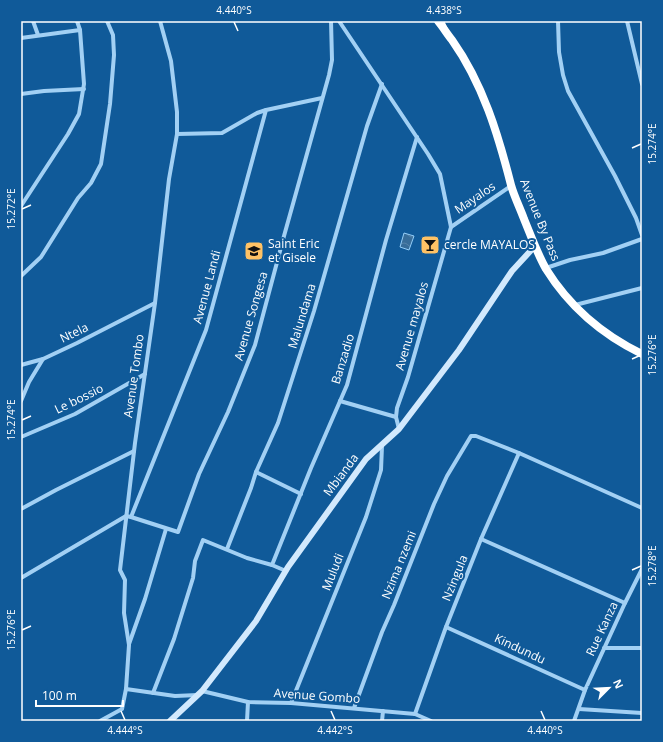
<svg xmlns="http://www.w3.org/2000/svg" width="663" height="742" font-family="'Open Sans',sans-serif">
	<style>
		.water { fill: url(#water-waves); stroke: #93cdf8 }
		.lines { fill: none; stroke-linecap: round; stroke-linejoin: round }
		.street { stroke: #a2d0f4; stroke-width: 4 }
		.secondary { stroke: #d2e9fd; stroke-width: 6 }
		.highway { stroke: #fff; stroke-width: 8 }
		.ticks { fill: none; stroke: #fff; stroke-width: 1.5 }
		.labels { text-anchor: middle; stroke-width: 4; stroke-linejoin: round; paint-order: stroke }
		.street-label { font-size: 12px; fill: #fff; stroke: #105a99 }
		.poi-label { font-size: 12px; fill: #fff; stroke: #105a99; text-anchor: start }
		.neatline { fill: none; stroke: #fff; stroke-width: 1.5 }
		.ticks-label { font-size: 10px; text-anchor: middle; fill: #fff }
	</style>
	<defs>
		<pattern id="water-waves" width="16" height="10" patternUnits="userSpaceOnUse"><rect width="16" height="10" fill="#376d9a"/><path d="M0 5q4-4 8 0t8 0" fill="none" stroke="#5583a9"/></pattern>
	</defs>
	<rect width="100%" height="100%" fill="#105a99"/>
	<polygon class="water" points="404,233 414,236 409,250 400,247"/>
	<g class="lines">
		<g class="street">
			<polyline points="33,21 38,35"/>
			<polyline points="339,21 428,154 440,174 451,227 408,377 397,408 396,417 399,429"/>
			<polyline points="558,21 559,52 563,75 568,91 615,176 636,218 642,235"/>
			<polyline points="627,21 642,84"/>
			<polyline points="21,38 80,30"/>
			<polyline points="21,94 44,91 84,89"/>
			<polyline points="177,134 222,133 257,113 266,110"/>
			<polyline points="21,206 68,134 79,114 84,84 80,30 77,21"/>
			<polyline points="451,227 511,186"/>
			<polyline points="546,268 570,260 603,253 642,239"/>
			<polyline points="21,276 41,257 78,198 91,183 101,164 110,104 114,55 113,35 107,21"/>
			<polyline points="575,305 642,288"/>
			<polyline points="21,365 43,359"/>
			<polyline points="21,401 29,382 43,359 77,343 155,303"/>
			<polyline points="340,401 396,417"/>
			<polyline points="21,437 75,414 145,374"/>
			<polyline points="256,472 301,494"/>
			<polyline points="21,509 56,490 134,451"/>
			<polyline points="131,517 206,330 266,110 322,98"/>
			<polyline points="481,539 625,603"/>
			<polyline points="227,549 251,488 256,472 278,423 314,311 367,126 382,84"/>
			<polyline points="286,571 272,565 311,468 347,385 386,240 417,137"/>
			<polyline points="21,578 126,516 131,517 178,532 199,474 228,412 255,345 284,236 329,75 332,60 331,21"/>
			<polyline points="446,627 585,690"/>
			<polyline points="129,644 145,599 166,529"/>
			<polyline points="604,648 642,648"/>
			<polyline points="126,689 175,696 198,695"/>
			<polyline points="202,691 248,702 291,703 415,714 431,721"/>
			<polyline points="153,693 174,639 193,578 195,561 203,540 247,558 272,565"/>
			<polyline points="291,703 366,517 381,470 382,446"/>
			<polyline points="354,708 382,632 394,605 434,504 447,476 471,436 476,436 519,453 642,508"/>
			<polyline points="579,709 642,713"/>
			<polyline points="415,714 446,627 481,539 519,453"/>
			<polyline points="100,721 122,709 126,689 129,645 124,613 125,580 120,570 135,443 155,303 169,179 177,134 177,112 171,61 160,21"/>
			<polyline points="247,721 248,702"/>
			<polyline points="382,721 383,711"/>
			<polyline points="574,721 585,690 625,603 642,569"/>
		</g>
		<polyline class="secondary" points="170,721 202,691 256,621 288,567 366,459 399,429 459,350 512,271 535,246"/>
		<path class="highway" d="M 438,21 C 443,27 447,34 452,40 C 483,84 498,134 511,185 C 514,196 520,208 524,219 C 531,236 537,253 546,269 C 569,306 603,335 642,354"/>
	</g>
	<path class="ticks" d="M 234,22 L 238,31M 444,22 L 448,31M 632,148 L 641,144M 22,209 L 31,205M 632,359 L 641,355M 22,420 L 31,416M 632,570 L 641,566M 22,630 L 31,626M 121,711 L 125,720M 331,711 L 335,720M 541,711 L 545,720"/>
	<defs>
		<symbol id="bar-square" viewBox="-11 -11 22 22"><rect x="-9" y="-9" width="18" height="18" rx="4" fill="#ffc265" stroke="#105a99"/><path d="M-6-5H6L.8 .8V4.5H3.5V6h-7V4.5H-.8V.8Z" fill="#111"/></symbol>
		<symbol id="school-square" viewBox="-11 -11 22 22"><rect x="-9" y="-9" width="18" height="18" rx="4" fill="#ffc265" stroke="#105a99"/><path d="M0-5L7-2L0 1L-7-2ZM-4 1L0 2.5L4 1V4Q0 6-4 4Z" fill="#111"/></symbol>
	</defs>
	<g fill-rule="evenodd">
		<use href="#bar-square" x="419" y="234" width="22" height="22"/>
		<use href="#school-square" x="243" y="240" width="22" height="22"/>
	</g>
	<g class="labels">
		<g class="street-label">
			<text transform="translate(475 198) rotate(-34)" y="4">Mayalos</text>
			<text transform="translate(540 220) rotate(68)" y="4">Avenue By Pass</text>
			<text transform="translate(207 287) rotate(-75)" y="4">Avenue Landi</text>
			<text transform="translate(251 316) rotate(-74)" y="4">Avenue Songesa</text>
			<text transform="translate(302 316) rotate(-73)" y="4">Malundama</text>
			<text transform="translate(412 326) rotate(-74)" y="4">Avenue mayalos</text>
			<text transform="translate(74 333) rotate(-26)" y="4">Ntela</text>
			<text transform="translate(343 359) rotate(-73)" y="4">Banzadio</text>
			<text transform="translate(134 376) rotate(-82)" y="4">Avenue Tombo</text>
			<text transform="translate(79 399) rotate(-26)" y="4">Le bossio</text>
			<text transform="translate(341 475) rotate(-53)" y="4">Mbianda</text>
			<text transform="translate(399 565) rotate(-68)" y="4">Nzima nzemi</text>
			<text transform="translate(333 572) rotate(-68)" y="4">Muludi</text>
			<text transform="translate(455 578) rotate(-68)" y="4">Nzingula</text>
			<text transform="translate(602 629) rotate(-65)" y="4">Rue Kanza</text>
			<text transform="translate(520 649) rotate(25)" y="4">Kindundu</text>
			<text transform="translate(317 696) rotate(4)" y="4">Avenue Gombo</text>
		</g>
		<g class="poi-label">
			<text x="268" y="248">Saint Eric<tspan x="268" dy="14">et Gisele</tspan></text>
			<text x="444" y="249">cercle MAYALOS</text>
		</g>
	</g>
	<rect width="663" height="742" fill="none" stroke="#105a99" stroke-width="44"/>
	<g transform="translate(609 688) rotate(66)" stroke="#105a99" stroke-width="3" paint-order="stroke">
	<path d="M0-3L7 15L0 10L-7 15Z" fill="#ffffff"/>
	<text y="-6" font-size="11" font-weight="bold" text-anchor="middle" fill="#ffffff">N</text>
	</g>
	<path d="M36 700v6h87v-6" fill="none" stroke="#ffffff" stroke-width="2"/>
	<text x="42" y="700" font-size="12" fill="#ffffff" stroke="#105a99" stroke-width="3" paint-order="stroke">100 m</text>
	<rect x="22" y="22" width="619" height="698" class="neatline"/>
	<g class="ticks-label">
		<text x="234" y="14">4.440°S</text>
		<text x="444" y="14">4.438°S</text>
		<text transform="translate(652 144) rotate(-90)" y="4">15.274°E</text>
		<text transform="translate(11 209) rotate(-90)" y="4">15.272°E</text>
		<text transform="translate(652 355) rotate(-90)" y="4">15.276°E</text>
		<text transform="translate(11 420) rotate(-90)" y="4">15.274°E</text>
		<text transform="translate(652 566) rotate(-90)" y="4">15.278°E</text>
		<text transform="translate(11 630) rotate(-90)" y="4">15.276°E</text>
		<text x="125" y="734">4.444°S</text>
		<text x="335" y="734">4.442°S</text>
		<text x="545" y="734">4.440°S</text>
	</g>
</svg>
